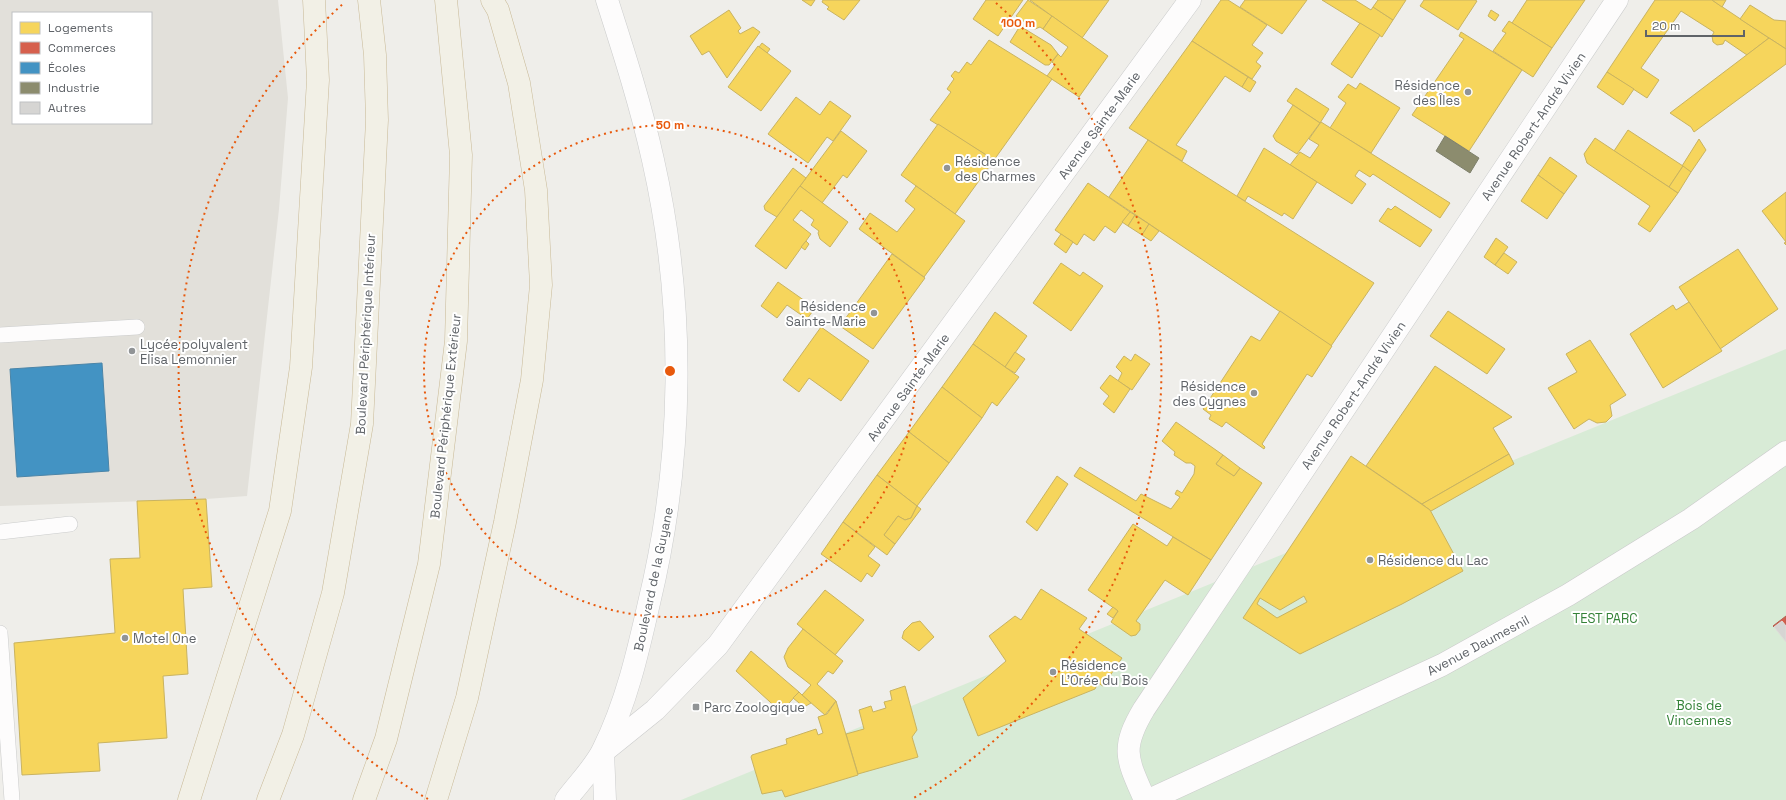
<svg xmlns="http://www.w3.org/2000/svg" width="1786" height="800" font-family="'Space Grotesk',sans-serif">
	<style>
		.education { fill: #e2e0da; fill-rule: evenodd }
		.green { fill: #d8ebd6 }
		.homes { fill: #f6d55c; stroke: #c9b360; fill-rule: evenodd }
		.shops { fill: #d6604d; stroke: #b26155 }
		.schools { fill: #4393c3; stroke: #4b85a8 }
		.industry { fill: #8c8c6e; stroke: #7e806c }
		.building { fill: #d6d5d3; stroke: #deddd9 }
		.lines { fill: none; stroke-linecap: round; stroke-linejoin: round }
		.service-casing { stroke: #cbcccc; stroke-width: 16 }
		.minor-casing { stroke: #cbcccc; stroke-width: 23 }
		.tertiary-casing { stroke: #cbcccc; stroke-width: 23 }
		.secondary-casing { stroke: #cacacb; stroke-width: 23 }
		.trunk-casing { stroke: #c8b996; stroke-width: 23 }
		.service { stroke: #fdfcfc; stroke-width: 15 }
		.minor { stroke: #fdfcfc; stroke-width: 22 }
		.tertiary { stroke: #fdfcfc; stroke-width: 22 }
		.secondary { stroke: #fdfcfc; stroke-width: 22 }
		.trunk { stroke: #f2f0e6; stroke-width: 22 }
		.ring { fill: none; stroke: #e8590c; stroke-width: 2; stroke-dasharray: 2 4 }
		.poi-dot { fill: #919496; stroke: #fff; stroke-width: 1.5 }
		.labels { text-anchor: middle; stroke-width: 4; stroke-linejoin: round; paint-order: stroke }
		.poi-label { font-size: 13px; fill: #5f6368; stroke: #fff; text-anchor: start }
		.street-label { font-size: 13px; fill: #5f6368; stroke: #fff }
		.park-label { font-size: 13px; fill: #348238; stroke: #fff }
		.centre { fill: #e8590c; stroke: #fff; stroke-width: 2 }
		.ring-label { font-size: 12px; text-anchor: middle; font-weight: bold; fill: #e8590c; stroke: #fff; stroke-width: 4; stroke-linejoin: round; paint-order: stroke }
	</style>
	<rect width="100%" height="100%" fill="#efeeea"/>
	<path class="education" d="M 0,0 L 278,0 L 288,98 L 279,209 L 247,496 L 206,499 L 0,506 ZM 13,13 L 151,13 L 151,123 L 13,123 Z"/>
	<polygon class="green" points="1786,349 1786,800 681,800"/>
	<g class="homes">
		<polygon points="802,0 815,0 811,6"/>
		<polygon points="823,0 860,0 844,20 827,9 829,7 822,2"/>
		<polygon points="986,0 1023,0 998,36 973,19"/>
		<polygon points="1028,0 1052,16 1043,29 1040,27 1035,29 1016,16"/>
		<polygon points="1030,0 1109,0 1082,38"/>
		<polygon points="1221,0 1228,0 1267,25 1252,45 1263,53 1256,62 1261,66 1252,79 1192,41"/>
		<polygon points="1245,0 1307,0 1282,34 1240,7"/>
		<polygon points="1322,0 1355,0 1371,10 1373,7 1393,20 1382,37"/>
		<polygon points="1378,0 1406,0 1393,20 1373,7"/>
		<polygon points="1424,0 1475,0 1477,1 1458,30 1420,6"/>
		<polygon points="1527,0 1585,0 1552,48 1512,23"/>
		<polygon points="1655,0 1712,0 1769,38 1747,55 1725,40 1723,44 1717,45 1713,42 1712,36 1714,32 1681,11 1641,68 1659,80 1647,98 1607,72"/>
		<polygon points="1712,0 1726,0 1722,7"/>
		<polygon points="1750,5 1774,20 1786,21 1786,49 1740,19"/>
		<polygon points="729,10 741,28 738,31 740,34 753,27 760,32 727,78 709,51 702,55 690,36"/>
		<polygon points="1491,10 1499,15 1495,21 1488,16"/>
		<polygon points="1052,16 1108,56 1079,97 1047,76 1055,65 1052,62 1058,54 1061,57 1068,47 1043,29"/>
		<polygon points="1509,21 1552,48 1533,77 1493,51 1506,33 1502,31"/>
		<polygon points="1360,23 1380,35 1352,78 1331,64"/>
		<polygon points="1020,26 1051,45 1058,54 1049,65 1045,65 1010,42"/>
		<polygon points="1461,32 1522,70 1469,151 1412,115 1464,39 1459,36"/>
		<polygon points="1769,38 1786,49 1786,64 1694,132 1691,127 1670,113"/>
		<polygon points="989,40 1052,79 994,160 930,120 951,92 947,89 954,79 951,76 955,71 959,73 967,62 971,65"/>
		<polygon points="1192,41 1248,77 1242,87 1225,76 1176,145 1187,151 1182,161 1129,128"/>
		<polygon points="762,43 770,49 767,53 759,47"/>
		<polygon points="758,46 791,71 761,111 728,87"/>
		<polygon points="1607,72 1634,89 1623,105 1597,87"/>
		<polygon points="1248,77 1256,82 1250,92 1242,87"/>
		<polygon points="1360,83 1400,108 1371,153 1330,128 1346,103 1338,97 1348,84 1356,89"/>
		<polygon points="1296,88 1329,109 1320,123 1287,101"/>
		<polygon points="796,97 820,115 830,101 851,116 833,141 827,137 808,163 768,134"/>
		<polygon points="1293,105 1320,123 1297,154 1276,141 1273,136"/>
		<polygon points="1321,122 1450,203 1440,218 1373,174 1370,177 1359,170 1355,176 1366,184 1352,204 1290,165 1300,152 1310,158 1319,145 1309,139"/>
		<polygon points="938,124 994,160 955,214 901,175"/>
		<polygon points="1628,130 1683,166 1669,187 1614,151"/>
		<polygon points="841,131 867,151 847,178 843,175 822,203 800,186"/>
		<polygon points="1595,138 1678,193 1650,232 1638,224 1650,206 1587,163 1584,154"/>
		<polygon points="1699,139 1706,150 1691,172 1682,166"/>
		<polygon points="1148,140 1374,283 1331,346 1109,197"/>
		<polygon points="1264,148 1317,182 1293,219 1284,213 1282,216 1248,196 1245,201 1237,196"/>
		<polygon points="1550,157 1577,176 1564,194 1538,175"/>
		<polygon points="1683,166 1691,172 1678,193 1669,187"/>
		<polygon points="793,168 806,178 777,217 765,210 764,206"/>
		<polygon points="1538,175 1564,194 1547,219 1521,201"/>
		<polygon points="1088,183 1130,212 1115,233 1105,226 1094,241 1084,234 1077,245 1055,230"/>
		<polygon points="800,186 848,222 830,247 820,239 818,233 819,231 811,225 814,220 801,210 793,220 811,234 786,269 755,246"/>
		<polygon points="916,186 965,221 924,277 859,229 870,213 897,232 915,209 905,201"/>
		<polygon points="1786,192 1786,245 1784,243 1786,242 1762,211"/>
		<polygon points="1395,206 1432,230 1420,247 1379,221 1388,208 1391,210"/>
		<polygon points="1130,212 1135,215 1128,226 1122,222"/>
		<polygon points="1135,215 1149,224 1142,235 1128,226"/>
		<polygon points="1149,224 1159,231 1151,241 1142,235"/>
		<polygon points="1061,234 1073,242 1066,253 1054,244"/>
		<polygon points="1496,238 1508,247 1495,265 1484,257"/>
		<polygon points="806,241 809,244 805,250 801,247"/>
		<polygon points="1738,249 1778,309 1720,349 1679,287"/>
		<polygon points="1504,253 1517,262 1508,274 1495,265"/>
		<polygon points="892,254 925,278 873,349 840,326"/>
		<polygon points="1061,263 1080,276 1083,272 1103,286 1071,331 1033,303"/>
		<polygon points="778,282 815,308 807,319 787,305 777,318 761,306"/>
		<polygon points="1689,302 1722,351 1663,388 1630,334 1673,305 1676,310"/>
		<polygon points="1280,311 1332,346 1312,377 1307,374 1262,444 1265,447 1264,449 1226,422 1222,427 1209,419 1211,415 1203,409 1251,336 1260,341"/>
		<polygon points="1448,311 1505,349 1487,374 1430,336"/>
		<polygon points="995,312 1027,336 1005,367 973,344"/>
		<polygon points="821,327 869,361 841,401 809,378 799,392 783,380"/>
		<polygon points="1590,340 1626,395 1610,405 1612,416 1606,422 1597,423 1589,419 1574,429 1548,388 1577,372 1566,354"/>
		<polygon points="973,344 1019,377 997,406 992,402 982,418 942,387"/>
		<polygon points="1015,352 1025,359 1015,373 1005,367"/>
		<polygon points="1135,354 1150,364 1132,390 1118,381 1122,373 1116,367 1124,356 1131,361"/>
		<polygon points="1435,366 1512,417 1493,428 1509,454 1422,504 1366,466"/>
		<polygon points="1110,375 1130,389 1114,413 1103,404 1109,396 1100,388"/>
		<polygon points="942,387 982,418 949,463 909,432"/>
		<polygon points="1176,422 1223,455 1216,464 1234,476 1240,468 1262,483 1211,560 1074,476 1080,467 1136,501 1141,494 1171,509 1180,497 1175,494 1177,490 1182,493 1194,474 1195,466 1191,463 1186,463 1174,455 1175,452 1162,441"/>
		<polygon points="909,432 949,463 917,506 877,475"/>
		<polygon points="1509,454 1514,464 1431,511 1422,504"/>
		<polygon points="1223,455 1240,468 1234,476 1216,464"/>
		<path d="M 1351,456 L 1430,510 L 1463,571 L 1402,604 L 1300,654 L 1243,618 ZM 1304,596 L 1307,602 L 1277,618 L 1257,604 L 1260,598 L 1280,610 Z"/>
		<polygon points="877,475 917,506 911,518 905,520 898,516 884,535 895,544 887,555 843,522"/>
		<polygon points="1057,476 1068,484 1037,531 1026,522"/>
		<polygon points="206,499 212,587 183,589 188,674 163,676 167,738 98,743 100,771 22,775 14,643 115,633 110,559 140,558 137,501"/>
		<polygon points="917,506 921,509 895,544 884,535 898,516 905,520 911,518"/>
		<polygon points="843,522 875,547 868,556 880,565 872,577 867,573 861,582 821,554"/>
		<polygon points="1133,524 1167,546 1173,537 1211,560 1188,595 1165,580 1136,621 1140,624 1140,630 1136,635 1131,636 1111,622 1118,611 1088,590"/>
		<polygon points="1041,589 1087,618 1079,629 1122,658 1103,686 1098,683 1095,689 978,736 963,698 1006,661 989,636 1015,616 1021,620"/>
		<polygon points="825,590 864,620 835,655 797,624"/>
		<polygon points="1113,607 1118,611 1113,618 1107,614"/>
		<polygon points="920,621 934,637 919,651 902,638 904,631 912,623"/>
		<polygon points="803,629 843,661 833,674 828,671 817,684 836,701 825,715 802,695 811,685 788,667 784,657 788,648"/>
		<polygon points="751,651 799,692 781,712 736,671"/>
		<polygon points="905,686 917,730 912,737 918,757 858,774 846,734 864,729 859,710 871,706 873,712 886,708 884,702 892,700 890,691"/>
		<polygon points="799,692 802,695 811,703 804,707 793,698"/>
		<polygon points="836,701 858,775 785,797 782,790 762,794 751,757 752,755 787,744 786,739 816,729 818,735 823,733 818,717 827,714"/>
	</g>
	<polygon class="shops" points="1786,616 1786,626 1782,621 1774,627 1773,626"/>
	<polygon class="schools" points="102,363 109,471 17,477 10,369"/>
	<polygon class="industry" points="1445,136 1479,158 1470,173 1436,151"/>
	<polygon class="building" points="1782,621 1786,626 1786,642 1774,627"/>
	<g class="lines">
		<defs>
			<g id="service">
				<polyline points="0,335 137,327"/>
				<polyline points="0,532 70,524"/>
				<polyline points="0,633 12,800"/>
			</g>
			<g id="minor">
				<polyline points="603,752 655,710 718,645 1190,0"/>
				<path d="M 1145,800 C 1127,759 1120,749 1144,709 L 1617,0"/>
			</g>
			<g id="tertiary">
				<polyline points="603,752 605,800"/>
				<path d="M 566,800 C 577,785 595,767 603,750 C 626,704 638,652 649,603 C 684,458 686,306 653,160 C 641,106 624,53 607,0"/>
			</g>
			<polyline id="secondary" points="1149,800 1442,665 1568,595 1691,519 1786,452"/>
			<g id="trunk">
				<polyline points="189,800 280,511 301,367 318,80 314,0"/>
				<polyline points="268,800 293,735 333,593 362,424 377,120 375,55 369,0"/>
				<polyline points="364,800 386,739 429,564 456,341 461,155 446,0"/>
				<polyline points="436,800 467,698 505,522 532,380 541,285 536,190 519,83 498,10 492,0"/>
			</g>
		</defs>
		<use href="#service" class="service-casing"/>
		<use href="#minor" class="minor-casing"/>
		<use href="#tertiary" class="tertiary-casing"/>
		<use href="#secondary" class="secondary-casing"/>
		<use href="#trunk" class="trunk-casing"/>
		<use href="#service" class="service"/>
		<use href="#minor" class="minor"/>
		<use href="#tertiary" class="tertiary"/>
		<use href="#secondary" class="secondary"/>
		<use href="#trunk" class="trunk"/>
	</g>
	<g class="ring">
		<circle cx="670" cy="371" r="246"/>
		<path d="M428 799A492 492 0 0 1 344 3M996 3A492 492 0 0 1 912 799"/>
	</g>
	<g class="poi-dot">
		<circle cx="1468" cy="92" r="4"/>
		<circle cx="947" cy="168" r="4"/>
		<circle cx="874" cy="313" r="4"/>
		<circle cx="132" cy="351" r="4"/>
		<circle cx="1254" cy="393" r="4"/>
		<circle cx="1370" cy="560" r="4"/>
		<circle cx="125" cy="638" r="4"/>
		<circle cx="1053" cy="672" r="4"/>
		<rect x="692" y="703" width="8" height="8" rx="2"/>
	</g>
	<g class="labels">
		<g class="poi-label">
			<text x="1460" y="90" text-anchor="end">Résidence<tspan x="1460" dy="15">des Îles</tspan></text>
			<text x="955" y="166">Résidence<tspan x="955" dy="15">des Charmes</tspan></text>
			<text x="866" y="311" text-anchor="end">Résidence<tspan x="866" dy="15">Sainte-Marie</tspan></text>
			<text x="140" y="349">Lycée polyvalent<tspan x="140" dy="15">Elisa Lemonnier</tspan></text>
			<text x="1246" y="391" text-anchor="end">Résidence<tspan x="1246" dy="15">des Cygnes</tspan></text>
			<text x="1378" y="565">Résidence du Lac</text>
			<text x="133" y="643">Motel One</text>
			<text x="1061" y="670">Résidence<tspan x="1061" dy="15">L'Orée du Bois</tspan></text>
			<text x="704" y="712">Parc Zoologique</text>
		</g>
		<g class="street-label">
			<text transform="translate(1099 125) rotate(-54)" y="5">Avenue Sainte-Marie</text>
			<text transform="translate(1533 126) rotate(-56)" y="5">Avenue Robert-André Vivien</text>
			<text transform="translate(365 334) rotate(-87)" y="5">Boulevard Périphérique Intérieur</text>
			<text transform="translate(908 387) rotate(-54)" y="5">Avenue Sainte-Marie</text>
			<text transform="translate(1353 395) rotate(-56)" y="5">Avenue Robert-André Vivien</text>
			<text transform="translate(445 416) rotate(-84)" y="5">Boulevard Périphérique Extérieur</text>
			<text transform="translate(653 579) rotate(-78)" y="5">Boulevard de la Guyane</text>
			<text transform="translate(1478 645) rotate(-28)" y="5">Avenue Daumesnil</text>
		</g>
		<g class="park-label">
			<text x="1605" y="623">TEST PARC</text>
			<text x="1699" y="710">Bois de<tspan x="1699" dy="15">Vincennes</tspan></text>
		</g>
	</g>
	<circle cx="670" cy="371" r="6" class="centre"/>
	<g class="ring-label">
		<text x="1018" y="27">100 m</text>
		<text x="670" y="129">50 m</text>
	</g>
	<rect x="12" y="12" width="140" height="112" fill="#ffffff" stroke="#bfc1c3"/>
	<rect x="20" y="22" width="20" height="12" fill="#f6d55c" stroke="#bfc1c3"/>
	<text x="48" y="32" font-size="12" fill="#5f6368">Logements</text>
	<rect x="20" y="42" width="20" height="12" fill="#d6604d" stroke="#bfc1c3"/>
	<text x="48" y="52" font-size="12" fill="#5f6368">Commerces</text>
	<rect x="20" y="62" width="20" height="12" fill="#4393c3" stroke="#bfc1c3"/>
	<text x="48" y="72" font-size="12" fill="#5f6368">Écoles</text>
	<rect x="20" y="82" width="20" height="12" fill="#8c8c6e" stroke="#bfc1c3"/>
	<text x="48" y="92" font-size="12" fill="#5f6368">Industrie</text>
	<rect x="20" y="102" width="20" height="12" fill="#d6d5d3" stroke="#bfc1c3"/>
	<text x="48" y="112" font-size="12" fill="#5f6368">Autres</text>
	<path d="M1646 30v6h98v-6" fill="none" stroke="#5f6368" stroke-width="2"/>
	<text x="1652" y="30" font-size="12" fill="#5f6368" stroke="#ffffff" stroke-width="3" paint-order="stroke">20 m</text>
</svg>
